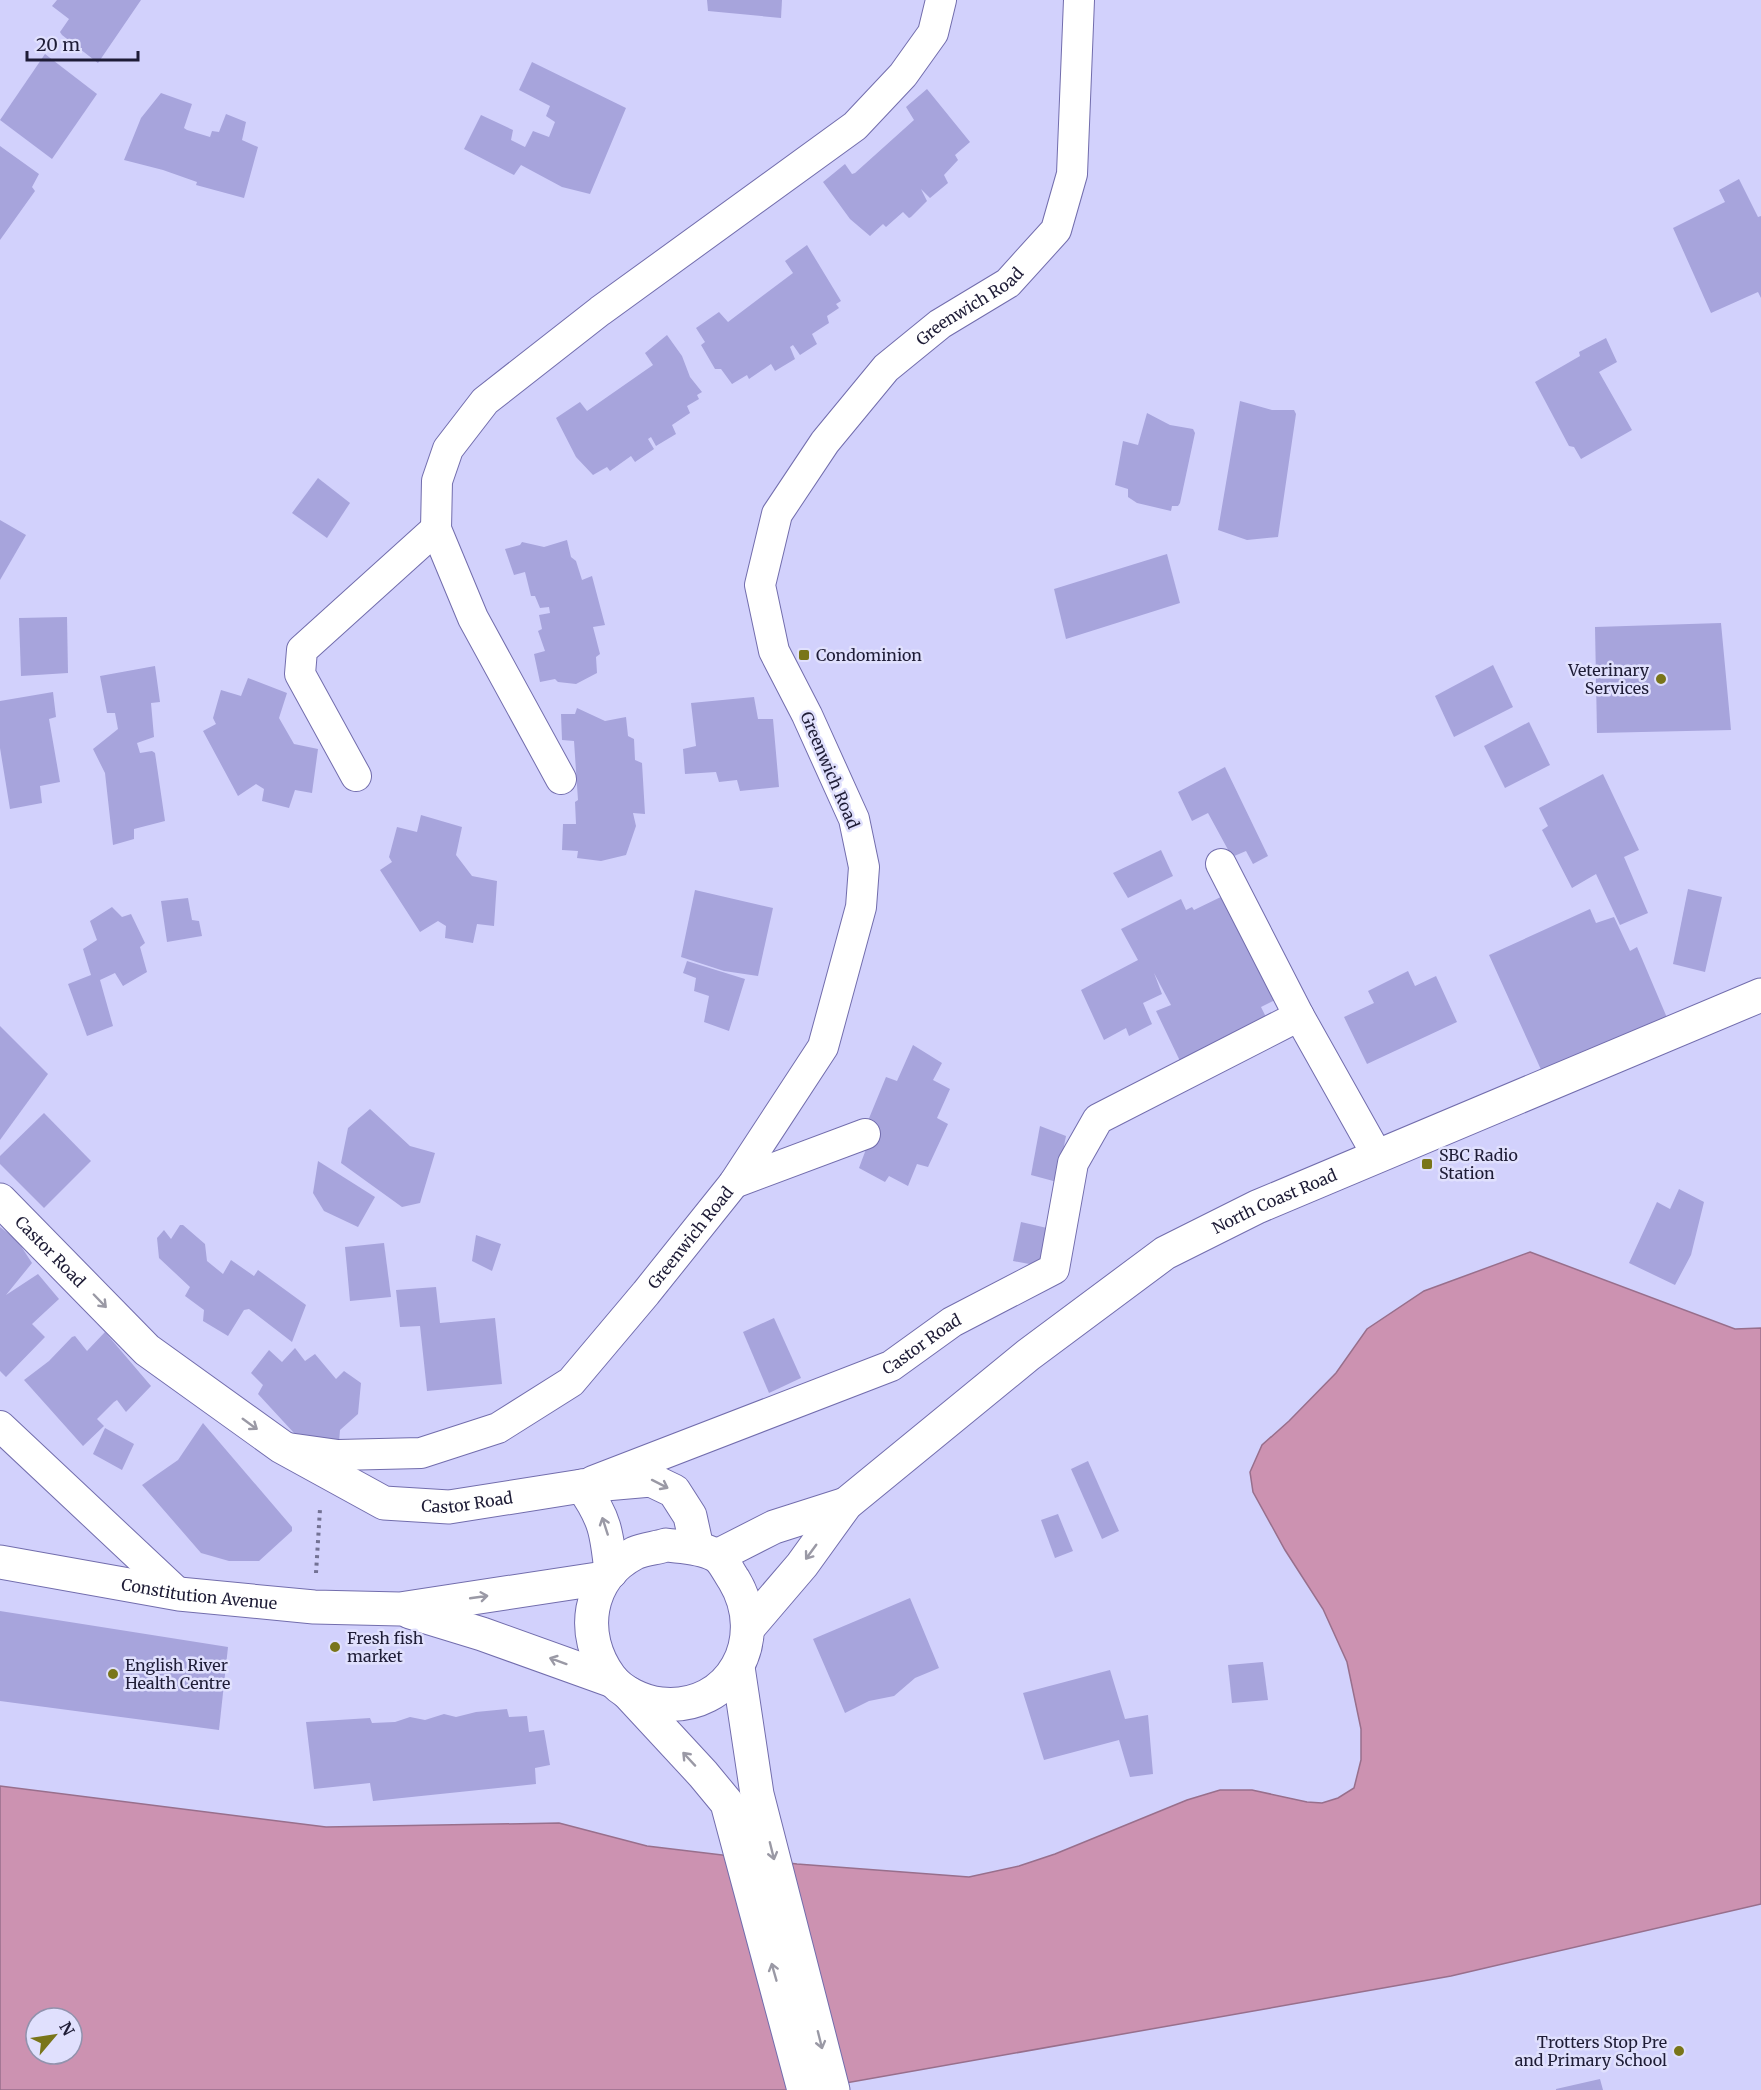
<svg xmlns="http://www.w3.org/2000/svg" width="1761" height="2090" font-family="Merriweather,serif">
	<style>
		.water { fill: #cc92b1; stroke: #986f8c; stroke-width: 1.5; fill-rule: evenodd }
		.building { fill: #a7a4dc }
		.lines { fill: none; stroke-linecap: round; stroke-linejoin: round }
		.minor-casing { stroke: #726dad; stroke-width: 32 }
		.tertiary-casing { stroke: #726dad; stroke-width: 35 }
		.primary-casing { stroke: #726dad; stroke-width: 35 }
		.path { stroke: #737294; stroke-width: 4; stroke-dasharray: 3 4.5; stroke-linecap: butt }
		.minor { stroke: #fff; stroke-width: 30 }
		.tertiary { stroke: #fff; stroke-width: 33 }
		.primary { stroke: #fff; stroke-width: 33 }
		.oneway { stroke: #9a99a5 }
		.poi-dot { fill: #797519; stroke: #e0e0fd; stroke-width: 2 }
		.labels { text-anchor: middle; stroke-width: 5; stroke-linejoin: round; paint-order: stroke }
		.street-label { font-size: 16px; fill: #1e1c36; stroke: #e0e0fd }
		.poi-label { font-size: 16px; fill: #1e1c36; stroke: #e0e0fd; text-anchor: start }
	</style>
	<rect width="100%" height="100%" fill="#d2d1fc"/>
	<path class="water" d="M 1530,1252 L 1735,1329 L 1761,1328 L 1761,1904 L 1451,1976 L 806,2090 L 0,2090 L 0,1786 L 326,1827 L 559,1823 L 647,1846 L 797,1864 L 969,1877 L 1019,1866 L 1055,1854 L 1187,1800 L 1220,1790 L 1252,1790 L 1307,1802 L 1322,1803 L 1338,1798 L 1354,1788 L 1361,1760 L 1361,1729 L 1347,1662 L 1323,1609 L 1285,1550 L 1253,1492 L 1250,1472 L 1262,1445 L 1289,1421 L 1336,1373 L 1367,1329 L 1424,1291 ZM 36,2018 L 72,2018 L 72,2054 L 36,2054 Z"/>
	<g class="building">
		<polygon points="57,0 141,0 98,63 62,35 60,32 69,19 52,6"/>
		<polygon points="707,0 782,0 781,18 708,11"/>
		<polygon points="45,54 97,94 52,159 0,120"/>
		<polygon points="532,62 626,108 590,194 562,187 521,165 514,175 464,149 481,115 513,130 511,140 525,147 533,131 549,137 555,122 546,116 550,106 519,90"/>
		<polygon points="927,89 970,142 955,155 958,160 944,175 948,183 930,198 921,189 927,201 911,217 909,218 903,212 886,227 883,224 870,236 850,219 823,182 845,164 852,174 855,173 914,120 906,107"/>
		<polygon points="161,93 192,104 184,128 187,130 210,137 212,131 219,132 226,114 246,122 242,140 258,147 244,198 196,185 197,182 163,170 124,160 141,118"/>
		<polygon points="0,146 39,174 32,187 35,191 0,240"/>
		<polygon points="1739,179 1758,217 1761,216 1761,298 1758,292 1711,313 1673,228 1725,202 1719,190"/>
		<polygon points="807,245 841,301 836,304 839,308 827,316 829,323 812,334 817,344 800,355 793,345 790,347 795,359 775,371 771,364 749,379 747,375 732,384 721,369 715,369 701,345 705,342 696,328 719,312 728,322 793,273 785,261"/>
		<polygon points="667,335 682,356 690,377 702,392 697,395 699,399 687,406 690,413 672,425 676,434 656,446 651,437 648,439 654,449 635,462 631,456 610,471 607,467 593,475 576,457 556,418 580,402 587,411 653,365 645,353"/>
		<polygon points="1606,338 1617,362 1599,372 1632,430 1581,459 1574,447 1569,446 1535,382 1580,356 1579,352"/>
		<polygon points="1240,401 1272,410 1294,410 1296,414 1278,537 1247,540 1218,530"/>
		<polygon points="1147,413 1170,425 1193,429 1195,433 1180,503 1178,506 1172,506 1171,511 1137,503 1128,497 1128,489 1115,485 1123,441 1138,445"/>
		<polygon points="318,478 350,503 327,538 292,513"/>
		<polygon points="0,520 26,535 0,580"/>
		<polygon points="567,540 571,557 576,561 582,580 592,576 605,625 593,627 600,654 596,657 597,673 576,684 558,682 555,679 540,682 534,654 545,651 538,631 542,629 539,615 550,613 549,607 540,608 535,596 531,596 525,572 514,575 505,549 520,545 522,542 544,547"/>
		<polygon points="1167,554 1180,603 1066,639 1054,589"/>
		<polygon points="67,617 68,673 21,676 19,618"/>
		<polygon points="1721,623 1731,730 1597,733 1595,627"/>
		<polygon points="1493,665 1513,707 1454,737 1435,696"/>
		<polygon points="155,666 160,702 151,703 154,737 137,743 140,753 152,751 155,753 165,821 134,829 134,839 113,845 105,773 93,749 118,729 115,713 107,713 100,676"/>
		<polygon points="248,678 287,693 279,718 294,744 318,749 312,793 295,790 289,808 262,801 264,789 256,784 238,796 203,731 216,724 213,718 221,690 241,696"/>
		<polygon points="53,692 56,717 49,719 60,782 40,786 42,803 10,809 0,748 0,701"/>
		<polygon points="754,697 758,719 773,719 779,787 740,791 737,780 719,782 716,772 685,774 683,749 696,746 691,703"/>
		<polygon points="577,708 605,721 626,717 628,736 634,739 635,760 642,763 645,814 633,813 636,826 626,855 601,861 577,858 578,851 562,850 563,824 576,824 575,802 578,800 574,741 562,740 561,714 575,714"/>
		<polygon points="1529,722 1550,765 1505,788 1484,746"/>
		<polygon points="1225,767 1268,856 1253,864 1246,851 1232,857 1208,813 1192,821 1178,792"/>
		<polygon points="1603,774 1639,850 1624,857 1648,913 1620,925 1596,874 1572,888 1542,830 1548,826 1539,808"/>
		<polygon points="421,815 462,827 456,855 472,876 497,881 494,926 477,924 473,943 445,938 446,926 438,921 420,932 380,870 392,862 389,857 397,827 417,832"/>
		<polygon points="1161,850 1173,876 1128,898 1113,873"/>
		<polygon points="1688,889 1722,897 1705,972 1673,964"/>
		<polygon points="695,890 773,908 758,976 724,971 681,957"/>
		<polygon points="1229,893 1277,999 1261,1007 1266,1017 1180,1061 1156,1011 1171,1005 1154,973 1162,994 1143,1003 1152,1024 1129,1036 1126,1028 1104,1040 1081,990 1138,960 1121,929 1181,899 1186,910 1192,907 1194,910"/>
		<polygon points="188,898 192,920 199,921 202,936 167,942 161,901"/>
		<polygon points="112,907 122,917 131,914 145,943 140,947 147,972 123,986 115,973 100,980 113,1026 87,1036 68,984 91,975 83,949 97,940 90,921"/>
		<polygon points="1590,909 1596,923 1614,917 1630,951 1637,947 1668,1020 1543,1074 1489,955"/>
		<polygon points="687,961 745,979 729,1031 704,1022 709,996 694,991 696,978 683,973"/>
		<polygon points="1408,971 1415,986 1436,976 1457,1022 1367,1064 1344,1017 1374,1003 1368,991"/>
		<polygon points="0,1026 48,1074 0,1140"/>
		<polygon points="913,1045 942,1063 933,1080 950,1089 937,1118 948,1124 928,1167 917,1164 908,1186 889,1176 885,1182 859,1168 872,1133 865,1128 886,1077 897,1081"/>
		<polygon points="370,1109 410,1146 435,1153 420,1203 402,1207 341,1163 348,1128"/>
		<polygon points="44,1113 91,1161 44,1208 0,1164 0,1156"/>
		<polygon points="1040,1126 1066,1136 1057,1182 1031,1175"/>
		<polygon points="318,1161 375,1197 358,1227 324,1211 313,1193"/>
		<polygon points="1679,1189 1704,1202 1691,1255 1675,1285 1629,1263 1657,1202 1670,1209"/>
		<polygon points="1021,1222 1047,1228 1040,1266 1013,1261"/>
		<polygon points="180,1225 183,1225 205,1244 207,1261 223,1274 231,1260 254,1276 258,1270 306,1305 292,1342 249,1309 244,1310 228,1336 203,1321 204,1310 185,1296 190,1287 159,1258 157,1238 164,1230 171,1239"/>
		<polygon points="0,1227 17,1240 32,1263 6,1295 38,1274 59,1299 32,1324 45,1337 6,1377 0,1371"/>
		<polygon points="476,1235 501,1244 492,1271 472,1261"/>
		<polygon points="384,1243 391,1297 350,1301 345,1247"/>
		<polygon points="436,1287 440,1323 495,1318 502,1384 427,1391 420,1326 400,1327 396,1290"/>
		<polygon points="774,1318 801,1378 769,1393 743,1332"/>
		<polygon points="105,1332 151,1386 126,1412 117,1400 114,1402 97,1419 104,1426 83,1446 24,1380 49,1361 72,1337 75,1336 87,1351"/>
		<polygon points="295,1348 305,1361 315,1354 336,1379 344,1371 361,1383 358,1414 340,1430 339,1442 306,1446 258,1394 263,1385 251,1373 269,1350 282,1362"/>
		<polygon points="203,1423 292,1527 292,1531 259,1561 229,1561 201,1553 142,1485 178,1460"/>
		<polygon points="105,1428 134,1444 122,1470 93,1454"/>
		<polygon points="1088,1461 1119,1531 1102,1539 1071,1469"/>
		<polygon points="1058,1514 1073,1551 1055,1558 1041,1520"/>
		<polygon points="910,1598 939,1668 915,1678 894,1696 869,1701 845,1713 813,1639"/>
		<polygon points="0,1611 228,1647 219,1730 0,1701"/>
		<polygon points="1263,1662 1268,1700 1232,1703 1228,1665"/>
		<polygon points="1110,1670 1125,1719 1148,1715 1153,1774 1130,1777 1119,1740 1044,1760 1023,1693"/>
		<polygon points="507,1709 509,1717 527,1716 529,1732 544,1730 550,1765 535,1768 536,1784 373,1801 370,1783 314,1789 306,1722 370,1718 372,1723 395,1722 410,1717 425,1720 444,1714 456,1717 476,1712"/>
		<polygon points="1600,2079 1603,2090 1556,2090 1556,2089"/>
	</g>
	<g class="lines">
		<defs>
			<g id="minor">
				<polyline points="356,776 300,674 302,650 436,529"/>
				<polyline points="561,779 473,618 436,529 437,481 448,449 485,401 600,311 855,126 903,75 933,33 941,0"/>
				<polyline points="1221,864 1299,1016 1377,1155"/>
				<polyline points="734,1183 865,1134"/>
				<polyline points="0,1426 179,1594"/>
				<path id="s1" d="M 288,1448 L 338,1455 L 421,1453 L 498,1428 L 571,1382 L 646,1293 L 734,1183 L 823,1047 L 861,907 L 864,867 L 854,819 L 807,715 L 774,651 L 760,585 L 777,514 L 825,442 L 886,368 L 940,324 L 1008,283 L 1056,230 L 1072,174 L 1079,0"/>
				<path id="s2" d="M 593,1481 L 891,1366 L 952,1322 L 1054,1269 L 1073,1163 L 1098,1119 L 1299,1016"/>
			</g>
			<g id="tertiary">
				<path id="s3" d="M 0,1200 L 147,1350 L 282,1447 L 384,1503 L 449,1507 L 582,1486 L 651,1480 L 674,1491 L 690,1516 L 697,1548"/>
				<path d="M 582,1486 C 605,1518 607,1533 611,1572"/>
				<polyline points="738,1667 757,1794 833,2090"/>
				<polyline points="628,1693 703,1774 727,1803 804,2090"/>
			</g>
			<g id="primary">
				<path d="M 666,1545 C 682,1547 700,1547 715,1555 C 723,1559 729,1573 734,1580 C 769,1638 732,1711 661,1704 C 643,1702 621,1692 610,1677 C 579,1635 587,1578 635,1553 C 644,1549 657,1548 666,1545 Z"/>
				<polyline points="717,1556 774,1527 846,1504"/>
				<path id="s4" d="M 0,1562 L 179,1594 L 314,1607 L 400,1609 L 604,1578"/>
				<polyline points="410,1612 482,1634 613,1681"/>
				<path id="s5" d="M 749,1627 L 802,1565 L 846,1504 L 1028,1355 L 1165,1253 L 1257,1207 L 1761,995"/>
			</g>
		</defs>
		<use href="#minor" class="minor-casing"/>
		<use href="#tertiary" class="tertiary-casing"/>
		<use href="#primary" class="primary-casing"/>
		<polyline class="path" points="316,1573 320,1509"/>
		<use href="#minor" class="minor"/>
		<use href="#tertiary" class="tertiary"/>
		<use href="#primary" class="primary"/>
	</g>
	<defs><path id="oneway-shaft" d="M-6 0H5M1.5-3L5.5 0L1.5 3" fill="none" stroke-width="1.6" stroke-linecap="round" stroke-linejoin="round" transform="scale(1.5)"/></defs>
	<g class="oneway">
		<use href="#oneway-shaft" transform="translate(100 1301) rotate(46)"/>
		<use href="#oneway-shaft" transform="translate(250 1424) rotate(36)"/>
		<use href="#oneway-shaft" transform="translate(660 1484) rotate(27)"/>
		<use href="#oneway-shaft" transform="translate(605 1526) rotate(-108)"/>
		<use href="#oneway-shaft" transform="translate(811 1552) rotate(126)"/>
		<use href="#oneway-shaft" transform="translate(479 1597) rotate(-8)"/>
		<use href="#oneway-shaft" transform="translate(558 1661) rotate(-160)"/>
		<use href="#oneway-shaft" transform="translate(689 1759) rotate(-133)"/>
		<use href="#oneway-shaft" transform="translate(772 1851) rotate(76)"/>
		<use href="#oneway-shaft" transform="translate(774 1972) rotate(-106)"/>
		<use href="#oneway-shaft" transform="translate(820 2040) rotate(76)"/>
	</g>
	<g class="poi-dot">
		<rect x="798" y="649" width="12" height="12" rx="3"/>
		<circle cx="1661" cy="679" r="6"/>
		<rect x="1421" y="1158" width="12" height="12" rx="3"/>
		<circle cx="335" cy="1647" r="6"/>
		<circle cx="113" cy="1674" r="6"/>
		<circle cx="1679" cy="2051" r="6"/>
	</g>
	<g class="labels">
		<g class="street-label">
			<text dy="6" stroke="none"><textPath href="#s1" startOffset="1568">Greenwich Road</textPath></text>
			<text transform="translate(830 770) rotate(67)" y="6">Greenwich Road</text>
			<text dy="6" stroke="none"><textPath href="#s5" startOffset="684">North Coast Road</textPath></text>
			<text dy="6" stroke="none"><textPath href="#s1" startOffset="488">Greenwich Road</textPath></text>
			<text dy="6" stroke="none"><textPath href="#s3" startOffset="72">Castor Road</textPath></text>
			<text dy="6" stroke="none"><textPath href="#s2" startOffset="357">Castor Road</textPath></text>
			<text dy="6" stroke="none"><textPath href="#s3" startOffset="576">Castor Road</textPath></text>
			<text dy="6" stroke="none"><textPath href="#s4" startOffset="202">Constitution Avenue</textPath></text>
		</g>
		<g class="poi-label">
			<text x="816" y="661">Condominion</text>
			<text x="1649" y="676" text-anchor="end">Veterinary<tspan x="1649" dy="18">Services</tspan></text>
			<text x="1439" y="1161">SBC Radio<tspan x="1439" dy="18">Station</tspan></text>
			<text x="347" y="1644">Fresh fish<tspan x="347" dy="18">market</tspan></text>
			<text x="125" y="1671">English River<tspan x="125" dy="18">Health Centre</tspan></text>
			<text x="1667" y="2048" text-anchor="end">Trotters Stop Pre<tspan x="1667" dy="18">and Primary School</tspan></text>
		</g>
	</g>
	<g transform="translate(54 2036) rotate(61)"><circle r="28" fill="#e0e0fd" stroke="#9292ad" stroke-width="1.5"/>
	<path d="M0-4.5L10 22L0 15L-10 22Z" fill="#797519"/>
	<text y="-9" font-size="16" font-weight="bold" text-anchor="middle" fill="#1e1c36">N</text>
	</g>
	<path d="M27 51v9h111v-9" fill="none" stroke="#1e1c36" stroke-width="3"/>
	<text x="36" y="51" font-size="18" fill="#1e1c36" stroke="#e0e0fd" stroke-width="4.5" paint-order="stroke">20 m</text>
</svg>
